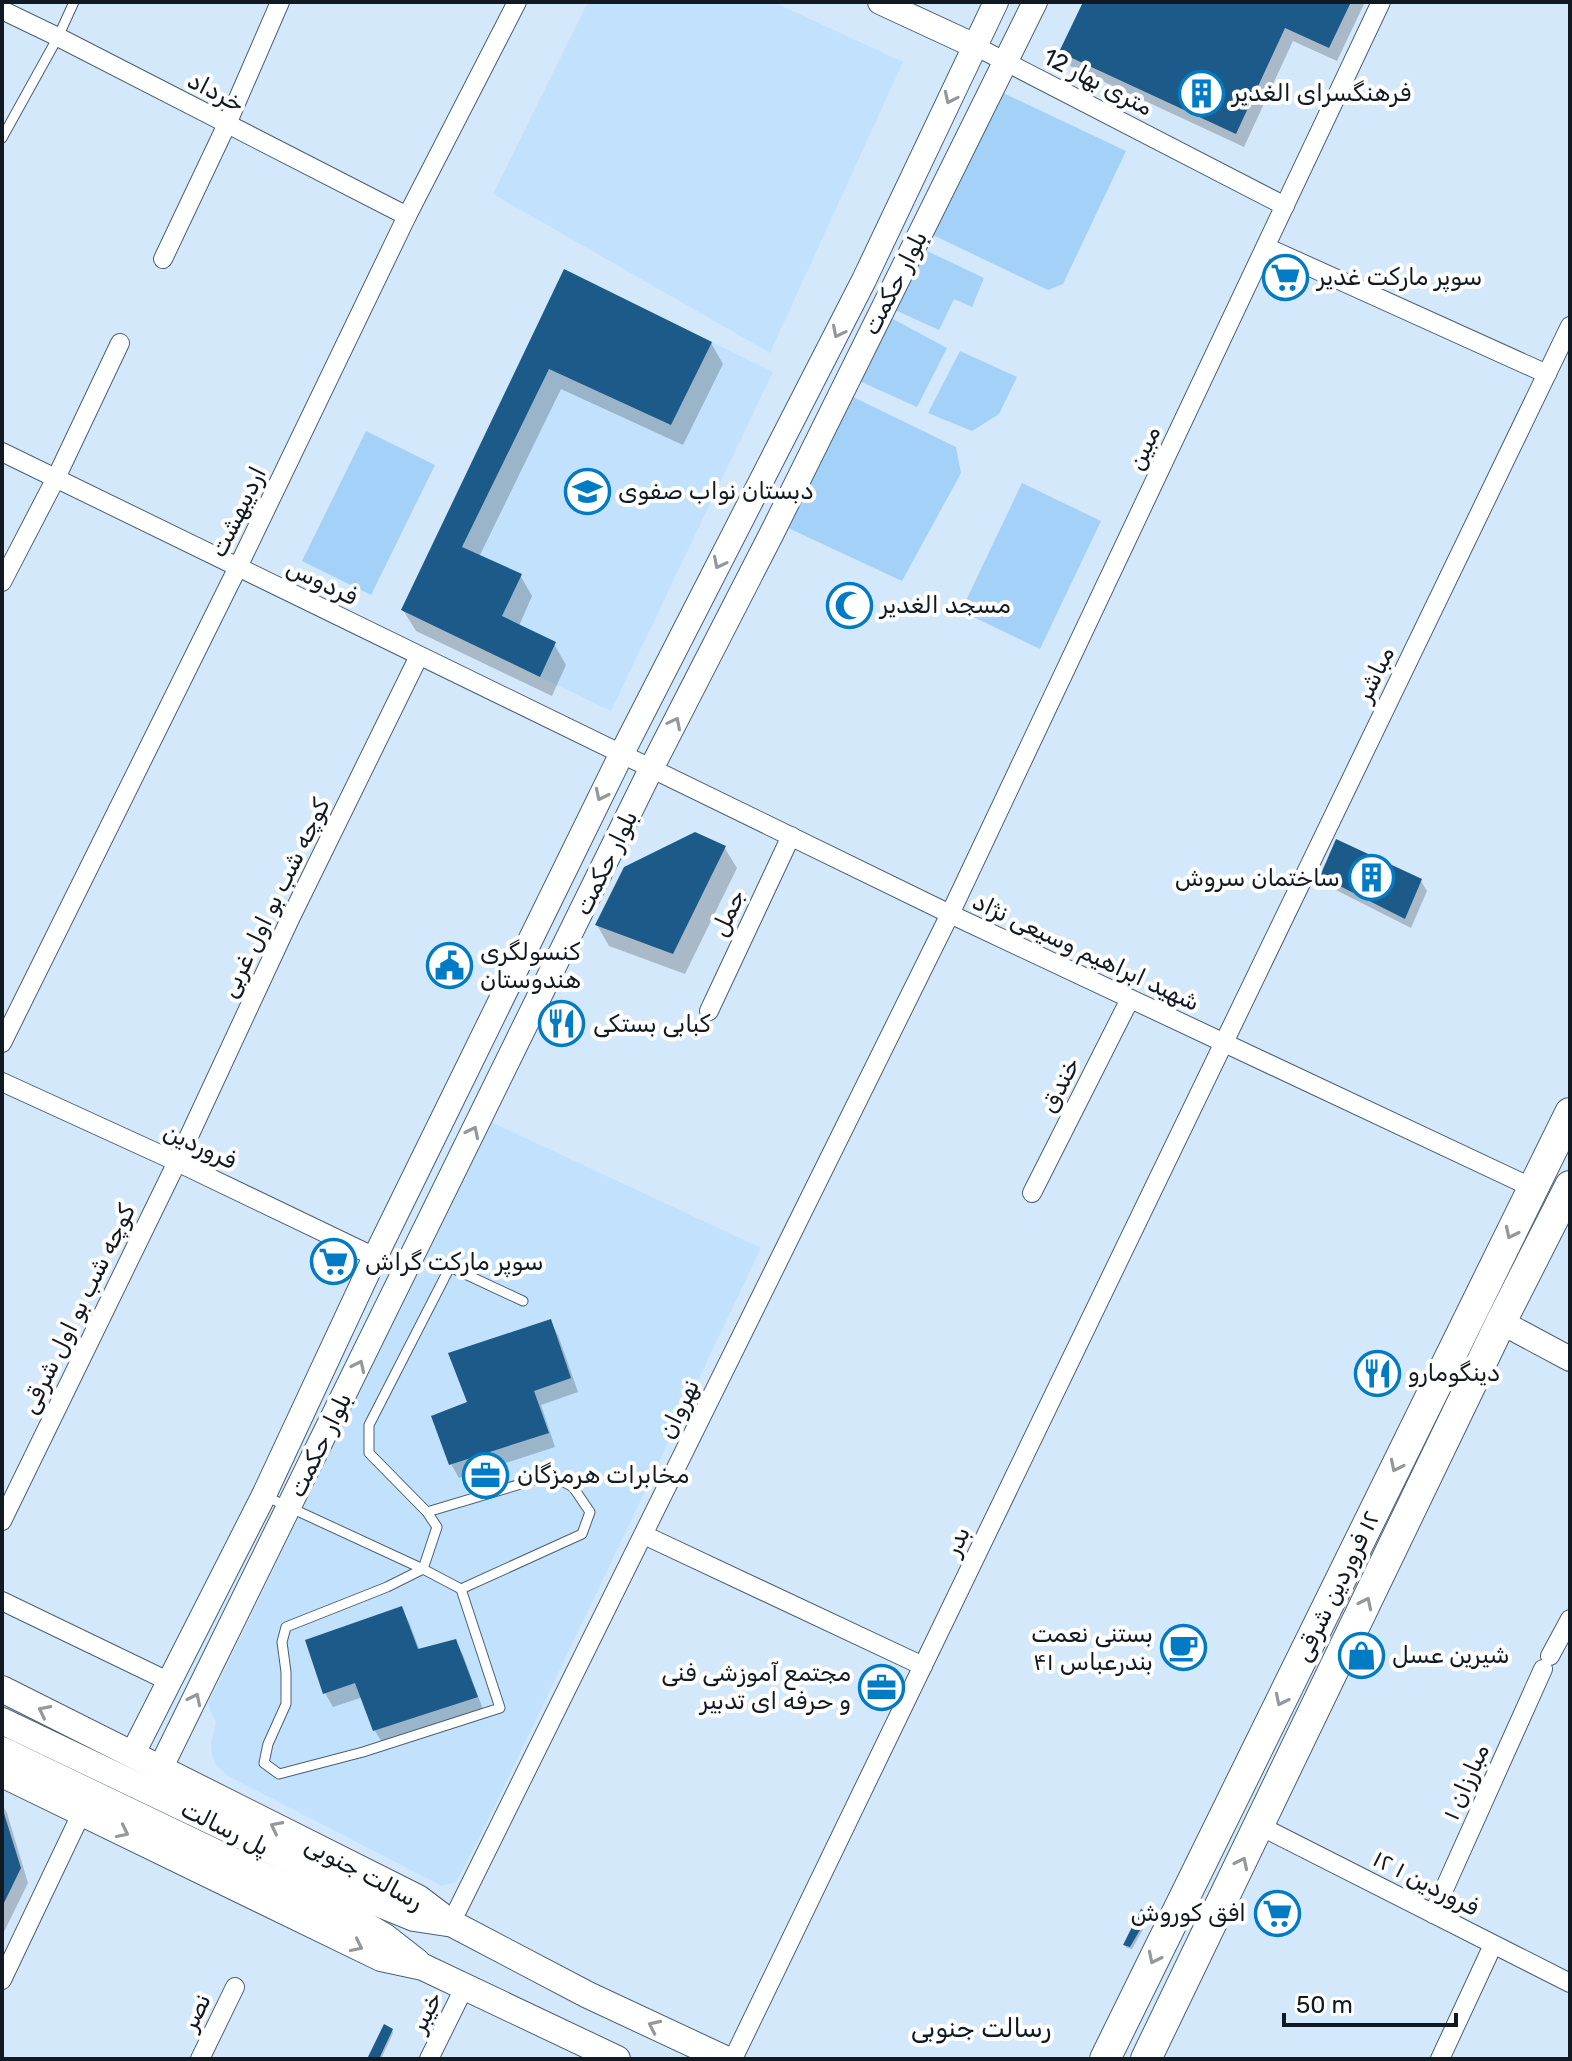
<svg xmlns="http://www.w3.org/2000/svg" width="1572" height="2061" font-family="Rubik,Cairo,sans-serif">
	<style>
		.built { fill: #c1e1fd }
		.green { fill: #a4d1f8 }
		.shadow { fill: #0003 }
		.building { fill: #1c5b89 }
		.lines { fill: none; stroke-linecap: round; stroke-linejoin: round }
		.service-casing { stroke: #4a6074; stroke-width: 11 }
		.minor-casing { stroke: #4a6074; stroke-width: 20 }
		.tertiary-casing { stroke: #4a6074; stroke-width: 26 }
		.secondary-casing { stroke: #4a6074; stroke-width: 28 }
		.primary-casing { stroke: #4a6074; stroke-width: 32 }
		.service { stroke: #fff; stroke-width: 9 }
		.minor { stroke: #fff; stroke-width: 18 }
		.tertiary { stroke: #fff; stroke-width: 24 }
		.secondary { stroke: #fff; stroke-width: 26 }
		.primary { stroke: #fff; stroke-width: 30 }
		.oneway { stroke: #94989c }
		.labels { text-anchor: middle; stroke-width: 8; stroke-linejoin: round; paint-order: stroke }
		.street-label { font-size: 24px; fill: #111a22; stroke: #fff }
		.poi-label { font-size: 24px; fill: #111a22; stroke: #fff; text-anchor: start }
		.neighbourhood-label { font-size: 26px; fill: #111a22; stroke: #fff }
	</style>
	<rect width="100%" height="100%" fill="#d4e8fb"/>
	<g class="built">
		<polygon points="588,2 773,2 903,62 770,353 493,194"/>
		<polygon points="564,269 773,372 611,711 401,610"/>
		<polygon points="491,1122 761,1248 479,1839 456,1882 442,1886 228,1776 217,1766 212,1755 211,1743 216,1722 210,1711 209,1702"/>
	</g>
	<g class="green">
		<polygon points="999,91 1126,151 1063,284 1048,290 931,234"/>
		<polygon points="925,250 984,278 972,307 954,299 939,330 895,310"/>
		<polygon points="891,318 947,348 917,407 857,380"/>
		<polygon points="960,351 1017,377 999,414 972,431 928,413"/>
		<polygon points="849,395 956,447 961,473 902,581 786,527"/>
		<polygon points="366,431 435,465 371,595 302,561"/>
		<polygon points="1022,483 1101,521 1040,649 961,611"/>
	</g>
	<g class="shadow">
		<polygon points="1085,2 1365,2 1337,61 1293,41 1244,147 1070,66 1061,52"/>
		<polygon points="565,272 711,343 723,364 683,445 561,389 479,557 520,575 532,596 519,626 554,644 566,665 552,696 416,631 403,610"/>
		<polygon points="724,847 737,868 685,974 609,946 597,925"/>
		<polygon points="1322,876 1421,881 1427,891 1411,928 1328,886"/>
		<polygon points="550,1321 558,1335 578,1392 541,1405 555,1447 459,1478 451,1464 470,1403"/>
		<polygon points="401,1608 409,1622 420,1651 455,1641 463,1655 484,1712 383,1744 375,1731 363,1697 333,1707 325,1693"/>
		<polygon points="2,1804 7,1813 28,1883 2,1936"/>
		<polygon points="1148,1915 1150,1917 1132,1949 1127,1948 1125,1945"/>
		<polygon points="392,2030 393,2033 381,2059 370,2059"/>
	</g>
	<g class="building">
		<polygon points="1083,2 1351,2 1329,48 1285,28 1236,134 1059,52"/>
		<polygon points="564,269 712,342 671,425 549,369 462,547 522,574 502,616 556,642 540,677 401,610"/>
		<polygon points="695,832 726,846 673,954 595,925 624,867"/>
		<polygon points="1336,839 1422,879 1405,919 1320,876"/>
		<polygon points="551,1319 571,1378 534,1391 549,1433 449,1465 431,1416 467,1402 448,1353"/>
		<polygon points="402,1606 418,1649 456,1639 478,1697 373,1731 355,1683 323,1694 305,1640"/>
		<polygon points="2,1807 21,1868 2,1907"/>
		<polygon points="1141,1909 1150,1913 1130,1947 1123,1945"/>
		<polygon points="384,2024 393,2029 379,2059 367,2059"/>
	</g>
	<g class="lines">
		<defs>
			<g id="service">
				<polyline points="2,138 58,37 74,2"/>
				<polyline points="265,1496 423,1569 461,1589 500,1708 363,1752 279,1774 264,1763 268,1744 286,1704 286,1672 282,1642 286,1627 387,1587 423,1569 437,1527 427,1512 369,1453 369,1425 450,1267 523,1301"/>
				<polyline points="427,1512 551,1475 573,1487 590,1512 582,1534 461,1589"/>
			</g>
			<g id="minor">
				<polyline points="2,10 58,37 407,216"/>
				<polyline points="975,46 1285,206"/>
				<polyline points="1266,247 1547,374"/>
				<polyline points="163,259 227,124 280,2"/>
				<polyline points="2,452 950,914 1533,1188"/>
				<polyline points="2,582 56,478 120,343"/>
				<polyline points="709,1011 791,836"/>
				<polyline points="2,1043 238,567 407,216 517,2"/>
				<polyline points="2,1082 177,1162 375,1257"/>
				<polyline points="1032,1193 1130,999"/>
				<polyline points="2,1521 177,1162 290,919 419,656"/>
				<polyline points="644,1535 923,1666"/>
				<polyline points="2,1601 170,1682"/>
				<polyline points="1550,1656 1570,1619"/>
				<polyline points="1260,1826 1570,1983"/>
				<polyline points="1433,1914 1543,1669"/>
				<polyline points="451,1923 950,914 1381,2"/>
				<polyline points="2,1980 82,1812"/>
				<polyline points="200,2059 235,1987"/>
				<polyline points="429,2059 465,1986"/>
				<polyline points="733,2059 1570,326"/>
				<polyline points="1440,2059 1493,1945"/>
			</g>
			<g id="tertiary">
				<polyline points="880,2 975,46"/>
				<polyline points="1501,1322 1570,1359"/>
				<polyline points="132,1755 264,1495 375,1257 621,755 864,280 996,2"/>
				<polyline points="160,1769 651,769 772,533 1035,2"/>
			</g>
			<g id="secondary">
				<polyline points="2,1689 418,1898 451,1923 588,1995 725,2059"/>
				<polyline points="2,1721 226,1828 370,1900 414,1918 447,1923"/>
				<polyline points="2,1750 358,1921 385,1937 417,1962"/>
				<polyline points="2,1774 381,1958 423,1967 617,2059"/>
			</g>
			<g id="primary">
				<polyline points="1105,2059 1570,1113"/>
				<polyline points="1146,2059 1501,1322 1570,1186"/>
			</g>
		</defs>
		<use href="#service" class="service-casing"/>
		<use href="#minor" class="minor-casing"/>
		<use href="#tertiary" class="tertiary-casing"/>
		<use href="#secondary" class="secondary-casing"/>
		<use href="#primary" class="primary-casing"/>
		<use href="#service" class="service"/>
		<use href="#minor" class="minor"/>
		<use href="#tertiary" class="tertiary"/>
		<use href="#secondary" class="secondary"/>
		<use href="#primary" class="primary"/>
	</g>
	<defs><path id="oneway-chevron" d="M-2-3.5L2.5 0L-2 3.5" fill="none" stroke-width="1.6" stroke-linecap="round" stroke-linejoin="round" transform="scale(2)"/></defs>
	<g class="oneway">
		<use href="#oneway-chevron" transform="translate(950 98) rotate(115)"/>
		<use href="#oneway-chevron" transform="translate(838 332) rotate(117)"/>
		<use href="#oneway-chevron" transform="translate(719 563) rotate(117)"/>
		<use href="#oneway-chevron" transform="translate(675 723) rotate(-63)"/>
		<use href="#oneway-chevron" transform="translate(601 795) rotate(116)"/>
		<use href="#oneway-chevron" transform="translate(473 1132) rotate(-64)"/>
		<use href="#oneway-chevron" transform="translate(1511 1233) rotate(116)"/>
		<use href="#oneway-chevron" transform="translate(359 1366) rotate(-64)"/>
		<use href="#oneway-chevron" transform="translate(1396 1466) rotate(116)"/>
		<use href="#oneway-chevron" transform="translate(1366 1603) rotate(-64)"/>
		<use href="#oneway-chevron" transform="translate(195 1699) rotate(-64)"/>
		<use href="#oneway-chevron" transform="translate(1281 1700) rotate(116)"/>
		<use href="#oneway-chevron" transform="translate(44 1711) rotate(-153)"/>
		<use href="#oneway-chevron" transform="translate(276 1827) rotate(-153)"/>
		<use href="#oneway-chevron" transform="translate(123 1832) rotate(26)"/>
		<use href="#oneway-chevron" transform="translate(1242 1863) rotate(-64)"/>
		<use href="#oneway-chevron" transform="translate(357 1946) rotate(26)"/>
		<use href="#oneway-chevron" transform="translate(1154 1958) rotate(116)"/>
		<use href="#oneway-chevron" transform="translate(654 2026) rotate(-155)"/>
	</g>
	<defs>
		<symbol id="building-ring" viewBox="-11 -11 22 22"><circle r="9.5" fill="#fff" stroke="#007bc4" stroke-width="1.5"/><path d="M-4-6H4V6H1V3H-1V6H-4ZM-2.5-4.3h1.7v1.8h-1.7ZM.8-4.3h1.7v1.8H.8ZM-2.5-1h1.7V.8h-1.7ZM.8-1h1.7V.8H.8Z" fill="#007bc4"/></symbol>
		<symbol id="supermarket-ring" viewBox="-11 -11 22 22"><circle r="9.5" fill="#fff" stroke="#007bc4" stroke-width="1.5"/><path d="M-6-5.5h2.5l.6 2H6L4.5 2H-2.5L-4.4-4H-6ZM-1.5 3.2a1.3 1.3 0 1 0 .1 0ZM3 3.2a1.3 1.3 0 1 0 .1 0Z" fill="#007bc4"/></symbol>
		<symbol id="school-ring" viewBox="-11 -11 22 22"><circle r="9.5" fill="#fff" stroke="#007bc4" stroke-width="1.5"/><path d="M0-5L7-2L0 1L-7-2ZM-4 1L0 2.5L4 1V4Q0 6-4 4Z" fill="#007bc4"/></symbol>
		<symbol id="mosque-ring" viewBox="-11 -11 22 22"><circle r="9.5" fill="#fff" stroke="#007bc4" stroke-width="1.5"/><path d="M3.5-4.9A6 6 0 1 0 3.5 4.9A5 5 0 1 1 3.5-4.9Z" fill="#007bc4"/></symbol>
		<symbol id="civic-ring" viewBox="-11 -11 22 22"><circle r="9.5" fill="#fff" stroke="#007bc4" stroke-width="1.5"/><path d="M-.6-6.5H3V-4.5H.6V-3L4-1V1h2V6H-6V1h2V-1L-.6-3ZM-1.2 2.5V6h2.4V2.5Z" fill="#007bc4"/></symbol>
		<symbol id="restaurant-ring" viewBox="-11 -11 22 22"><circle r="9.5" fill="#fff" stroke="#007bc4" stroke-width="1.5"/><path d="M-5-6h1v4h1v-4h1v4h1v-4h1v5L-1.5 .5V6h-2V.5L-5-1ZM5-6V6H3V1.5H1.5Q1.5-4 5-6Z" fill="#007bc4"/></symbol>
		<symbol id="office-ring" viewBox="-11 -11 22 22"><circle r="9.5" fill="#fff" stroke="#007bc4" stroke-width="1.5"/><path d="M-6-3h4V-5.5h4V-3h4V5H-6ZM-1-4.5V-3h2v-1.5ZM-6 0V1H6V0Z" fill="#007bc4"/></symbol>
		<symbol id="cafe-ring" viewBox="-11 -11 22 22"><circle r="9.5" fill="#fff" stroke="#007bc4" stroke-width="1.5"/><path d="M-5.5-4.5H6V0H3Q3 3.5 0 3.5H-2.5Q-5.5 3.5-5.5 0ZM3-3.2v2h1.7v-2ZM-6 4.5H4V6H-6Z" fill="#007bc4"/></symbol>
		<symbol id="shop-ring" viewBox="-11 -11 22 22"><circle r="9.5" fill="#fff" stroke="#007bc4" stroke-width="1.5"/><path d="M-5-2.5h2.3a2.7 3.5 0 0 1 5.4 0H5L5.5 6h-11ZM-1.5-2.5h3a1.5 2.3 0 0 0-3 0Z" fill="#007bc4"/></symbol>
	</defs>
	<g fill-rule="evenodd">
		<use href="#building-ring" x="1176" y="68" width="51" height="51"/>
		<use href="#supermarket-ring" x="1260" y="252" width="51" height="51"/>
		<use href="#school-ring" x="562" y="466" width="51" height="51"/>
		<use href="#mosque-ring" x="824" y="580" width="51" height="51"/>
		<use href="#building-ring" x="1346" y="852" width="51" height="51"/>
		<use href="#civic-ring" x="424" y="940" width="51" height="51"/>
		<use href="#restaurant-ring" x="536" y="998" width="51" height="51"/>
		<use href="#supermarket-ring" x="308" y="1236" width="51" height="51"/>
		<use href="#restaurant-ring" x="1352" y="1348" width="51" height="51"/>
		<use href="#office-ring" x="460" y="1450" width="51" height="51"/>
		<use href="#cafe-ring" x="1158" y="1622" width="51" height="51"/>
		<use href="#shop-ring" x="1336" y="1630" width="51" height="51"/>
		<use href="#office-ring" x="856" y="1662" width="51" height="51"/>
		<use href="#supermarket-ring" x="1252" y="1888" width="51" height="51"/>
	</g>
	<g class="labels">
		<g class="street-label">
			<text transform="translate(1098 82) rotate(27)" y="8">12 متری بهار</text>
			<text transform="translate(216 92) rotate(27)" y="8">خرداد</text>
			<text transform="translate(895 283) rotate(-63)" y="8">بلوار حکمت</text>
			<text transform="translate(1144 448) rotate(-65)" y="8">مبین</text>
			<text transform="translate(238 512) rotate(-64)" y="8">اردیبهشت</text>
			<text transform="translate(322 582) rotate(26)" y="8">فردوس</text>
			<text transform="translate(1375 674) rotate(-64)" y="8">مباشر</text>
			<text transform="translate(606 863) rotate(-64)" y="8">بلوار حکمت</text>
			<text transform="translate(275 898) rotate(-64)" y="8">کوچه شب بو اول غربی</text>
			<text transform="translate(728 913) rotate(-65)" y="8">جمل</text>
			<text transform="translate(1086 952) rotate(25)" y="8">شهید ابراهیم وسیعی نژاد</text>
			<text transform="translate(1060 1085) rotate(-63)" y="8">خندق</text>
			<text transform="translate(200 1146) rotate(25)" y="8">فروردین</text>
			<text transform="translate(78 1309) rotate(-64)" y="8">کوچه شب بو اول شرقی</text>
			<text transform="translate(679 1409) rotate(-64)" y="8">نهروان</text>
			<text transform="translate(320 1445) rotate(-64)" y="8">بلوار حکمت</text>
			<text transform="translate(957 1541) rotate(-64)" y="8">بدر</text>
			<text transform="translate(1337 1586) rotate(-64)" y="8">١٢ فروردین شرقی</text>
			<text transform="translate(1466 1782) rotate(-66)" y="8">مبارزان ۱</text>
			<text transform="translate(225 1828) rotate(26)" y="8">پل رسالت</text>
			<text transform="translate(364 1873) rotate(28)" y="8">رسالت جنوبی</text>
			<text transform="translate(1426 1883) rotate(27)" y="8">۱۲ فروردین ۱</text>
			<text transform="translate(196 2012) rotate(-64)" y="8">نصر</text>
			<text transform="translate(426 2012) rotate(-63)" y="8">خیبر</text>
		</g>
		<g class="poi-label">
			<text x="1232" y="101">فرهنگسرای الغدیر</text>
			<text x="1317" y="285">سوپر مارکت غدیر</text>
			<text x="618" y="499">دبستان نواب صفوی</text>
			<text x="880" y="613">مسجد الغدیر</text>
			<text x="1340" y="886" text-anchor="end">ساختمان سروش</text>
			<text x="480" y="960">کنسولگری<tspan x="480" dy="28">هندوستان</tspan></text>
			<text x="593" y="1032">کبابی بستکی</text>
			<text x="365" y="1270">سوپر مارکت گراش</text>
			<text x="1408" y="1381">دینگومارو</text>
			<text x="517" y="1483">مخابرات هرمزگان</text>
			<text x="1153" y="1642" text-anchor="end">بستنی نعمت<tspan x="1153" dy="28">بندرعباس ۴۱</tspan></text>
			<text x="1392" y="1663">شیرین عسل</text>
			<text x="851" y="1681" text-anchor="end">مجتمع آموزشی فنی<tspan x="851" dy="28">و حرفه ای تدبیر</tspan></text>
			<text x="1246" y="1921" text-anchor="end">افق کوروش</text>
		</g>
		<g class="neighbourhood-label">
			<text x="981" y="2037">رسالت جنوبی</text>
		</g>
	</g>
	<rect width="1572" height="2061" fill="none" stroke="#111a22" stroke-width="8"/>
	<path d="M1284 2013v12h172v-12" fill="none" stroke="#111a22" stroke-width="4"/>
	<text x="1296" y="2013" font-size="24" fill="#111a22" stroke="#ffffff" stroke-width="6" paint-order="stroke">50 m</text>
</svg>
